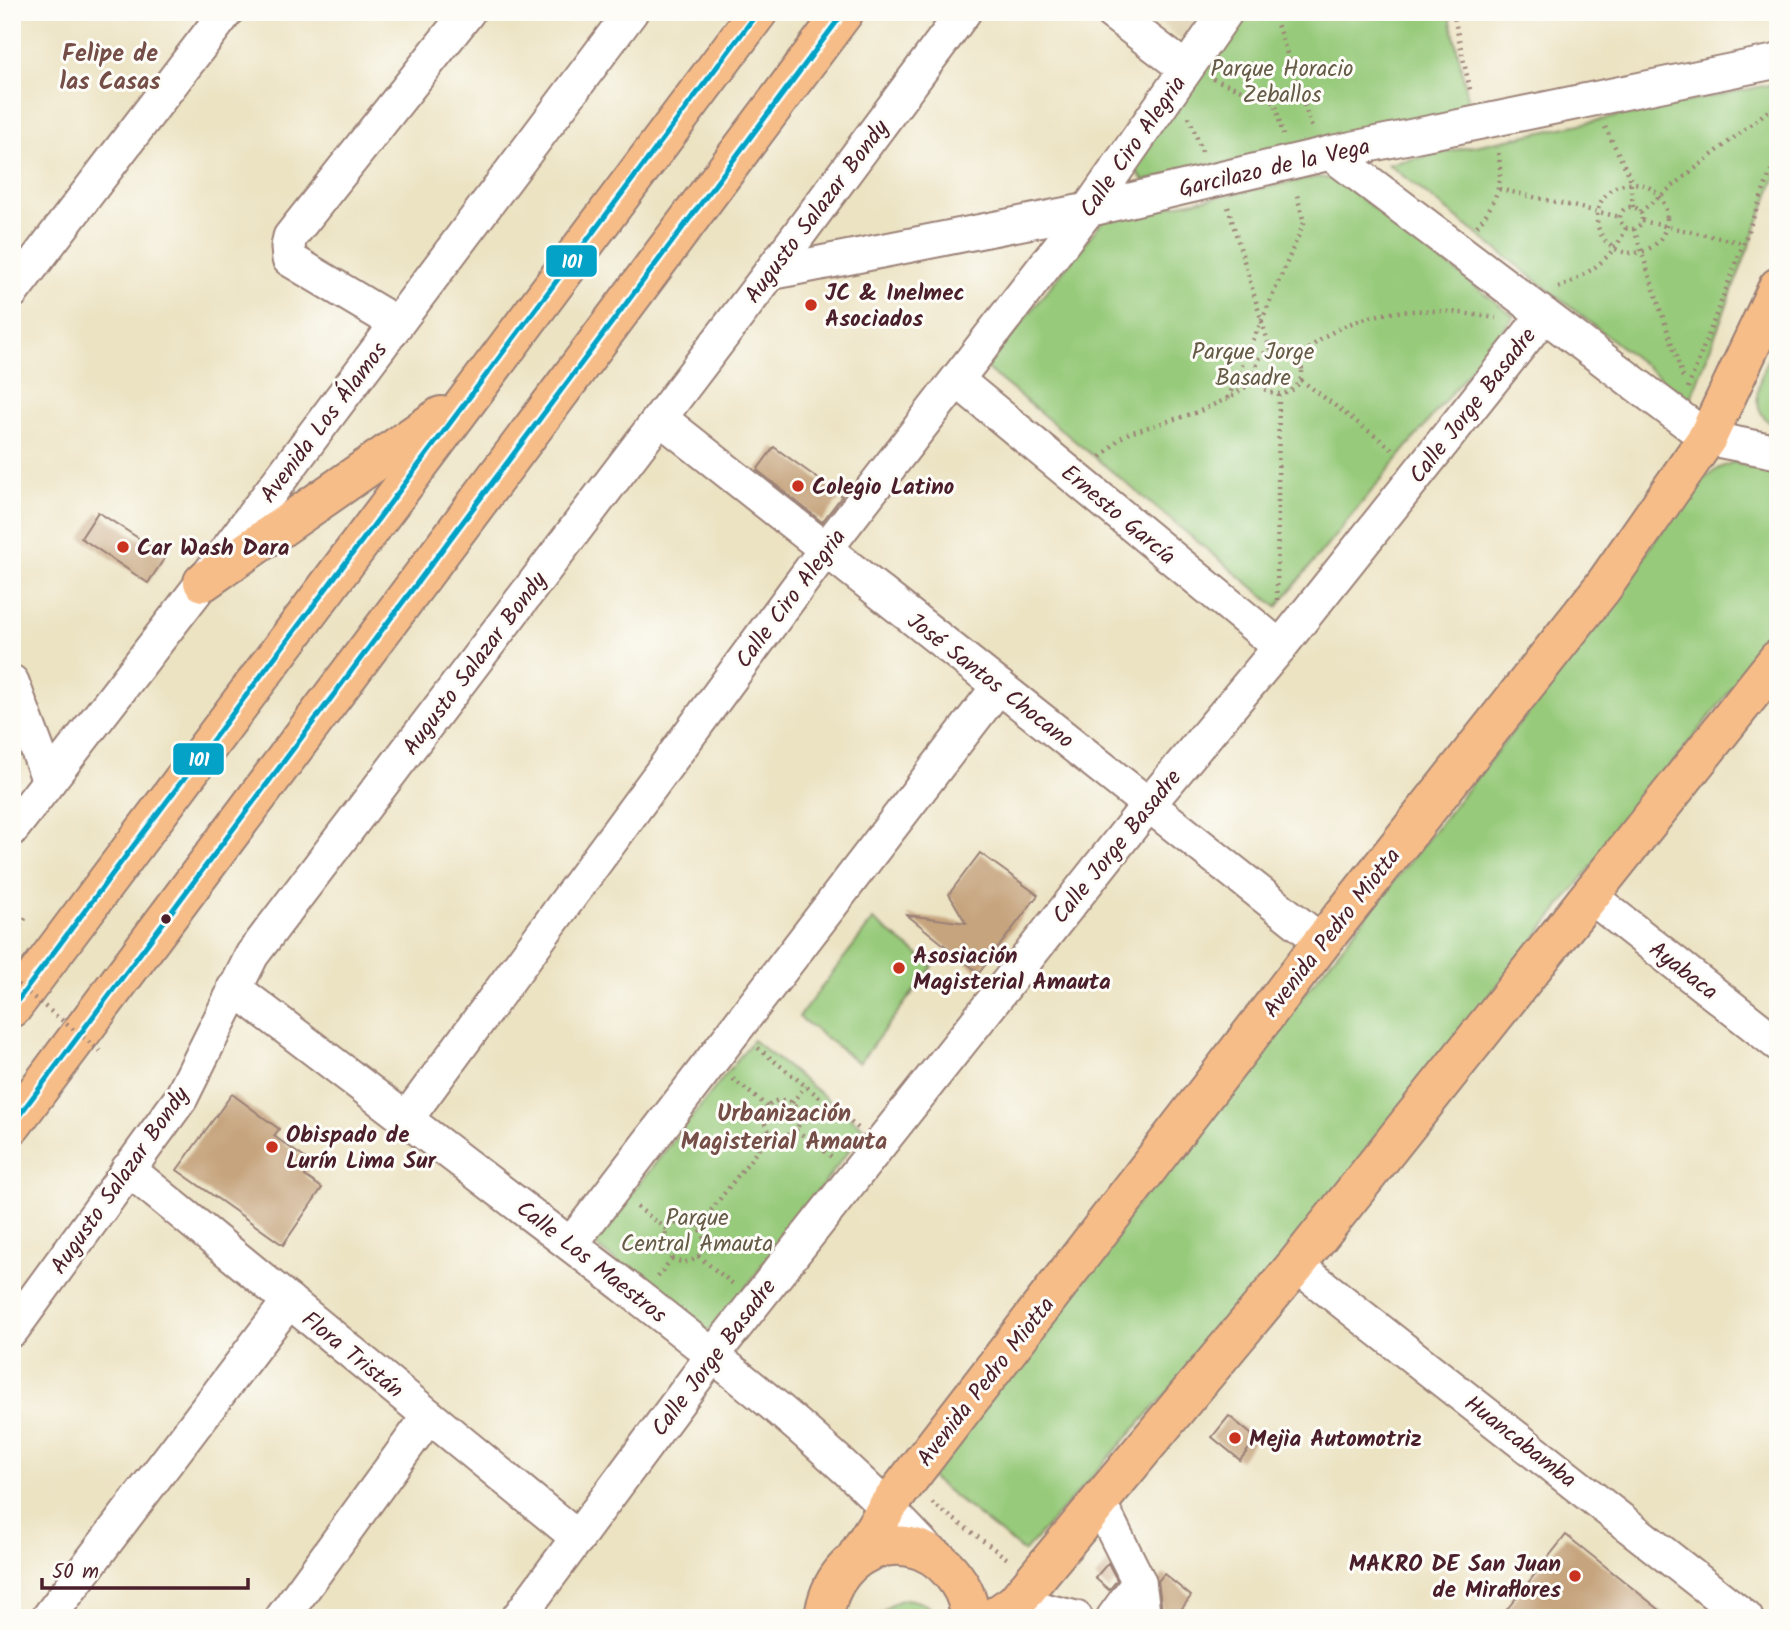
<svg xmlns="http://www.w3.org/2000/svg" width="1790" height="1630" font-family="Kalam,sans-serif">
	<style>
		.built { fill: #e0d3b4 }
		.green { fill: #97ca7a; stroke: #707452; stroke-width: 2 }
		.building { fill: #c6a47e }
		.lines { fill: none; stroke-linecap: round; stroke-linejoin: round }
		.minor-casing { stroke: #9b8177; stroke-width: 37 }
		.major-casing { stroke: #9b8177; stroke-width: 42 }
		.highway-casing { stroke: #9b8177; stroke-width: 42 }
		.path { stroke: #9b8177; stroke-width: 4.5; stroke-dasharray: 2 5; stroke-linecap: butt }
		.minor { stroke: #fff; stroke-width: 33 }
		.major { stroke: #f7bd88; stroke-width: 38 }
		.highway { stroke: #f7bd88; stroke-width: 38 }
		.path-bridge { stroke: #9b8177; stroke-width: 4.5; stroke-dasharray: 2 5; stroke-linecap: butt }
		.bus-1-casing { stroke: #fdfcf7; stroke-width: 10 }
		.bus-1 { stroke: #04a2c6; stroke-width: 5 }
		.poi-dot { fill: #c8321e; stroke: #fdfcf7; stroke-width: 2.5 }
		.bus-dot { fill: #4a1f2b; stroke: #fdfcf7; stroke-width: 2.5 }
		.labels { text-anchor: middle; stroke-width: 6; stroke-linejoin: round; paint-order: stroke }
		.park-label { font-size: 23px; fill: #655b47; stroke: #fdfcf7 }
		.street-label { font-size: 23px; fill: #4a1f2b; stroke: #fdfcf7 }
		.poi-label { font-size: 23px; font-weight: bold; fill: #4a1f2b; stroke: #fdfcf7; text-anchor: start }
		.neighbourhood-label { font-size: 24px; font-weight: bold; fill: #754e48; stroke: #fdfcf7 }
		.line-badge { stroke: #fdfcf7; stroke-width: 2.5 }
		.badge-label { font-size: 19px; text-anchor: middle; font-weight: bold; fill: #fff }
	</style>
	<rect width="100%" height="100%" fill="#fdfcf7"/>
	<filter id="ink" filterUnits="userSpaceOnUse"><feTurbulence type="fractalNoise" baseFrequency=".0143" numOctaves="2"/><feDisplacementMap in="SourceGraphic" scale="14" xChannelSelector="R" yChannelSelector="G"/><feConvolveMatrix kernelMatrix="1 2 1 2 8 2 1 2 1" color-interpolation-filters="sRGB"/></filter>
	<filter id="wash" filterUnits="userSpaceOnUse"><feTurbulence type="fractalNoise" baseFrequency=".00686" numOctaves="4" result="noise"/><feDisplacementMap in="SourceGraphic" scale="28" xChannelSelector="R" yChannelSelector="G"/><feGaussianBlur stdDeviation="1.57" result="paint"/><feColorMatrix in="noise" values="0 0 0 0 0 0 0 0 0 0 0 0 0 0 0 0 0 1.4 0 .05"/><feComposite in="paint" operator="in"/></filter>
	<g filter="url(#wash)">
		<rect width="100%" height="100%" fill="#ece3c3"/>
		<polygon class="built" points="1145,12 1203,12 1182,40"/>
		<g class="green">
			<polygon points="1247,12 1449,12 1471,112 1144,181 1135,170 1137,160"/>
			<polygon points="1778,83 1778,171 1690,401 1388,164"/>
			<polygon points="1318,177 1337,180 1344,185 1514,316 1277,607 986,368 1104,219"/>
			<path d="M 1778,336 L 1778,429 C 1738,405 1766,369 1778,336 Z"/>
			<polygon points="1733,462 1778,474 1778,619 1726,696 1242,1310 1024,1552 924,1472 1585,641 1691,489 1717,469"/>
			<polygon points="873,920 933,966 859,1063 799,1017"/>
			<polygon points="753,1040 865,1129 717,1326 706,1331 596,1246 597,1237"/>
			<path d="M 906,1599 C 920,1601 931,1605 939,1618 L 878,1618 C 886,1607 893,1602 906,1599 Z"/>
		</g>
		<g id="blocks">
			<g class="building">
				<polygon points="774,447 842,496 822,522 757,470"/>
				<polygon points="98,512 166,556 148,583 81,538"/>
				<polygon points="980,853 1038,895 979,973 907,915 966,923 949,894"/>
				<polygon points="232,1094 279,1129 274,1136 313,1164 305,1176 322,1188 283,1245 177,1170"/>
				<polygon points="1229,1416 1257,1439 1240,1460 1212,1437"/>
				<polygon points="1566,1535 1670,1618 1500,1618"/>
				<polygon points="1108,1563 1117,1580 1109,1590 1095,1578"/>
				<polygon points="1164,1574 1191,1596 1175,1618 1162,1611 1158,1581"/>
			</g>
		</g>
	</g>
	<g filter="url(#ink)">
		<use href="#blocks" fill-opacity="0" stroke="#9b8177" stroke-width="2"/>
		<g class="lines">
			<defs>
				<g id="minor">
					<polyline points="1111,12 1186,69"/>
					<polyline points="1330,153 1707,438 1778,452"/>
					<polyline points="770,273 1088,210 1330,153 1778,61"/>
					<polyline points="12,292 226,12"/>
					<polyline points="396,323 289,259 288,247 290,237 468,12"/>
					<polyline points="958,381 1280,647"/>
					<polyline points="660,418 1322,942"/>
					<polyline points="12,682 49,781"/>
					<polyline points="12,829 203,582 631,12"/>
					<polyline points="1590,896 1778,1044"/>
					<path d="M 234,988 C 360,1083 485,1178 609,1274 C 722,1362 836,1449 932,1555"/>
					<polyline points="407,1118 825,550 1088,210 1226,12"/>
					<polyline points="128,1169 578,1538"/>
					<polyline points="571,1244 999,686"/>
					<polyline points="1296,1265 1746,1618"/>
					<polyline points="12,1330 181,1098 252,955 770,273 964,12"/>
					<polyline points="1099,1502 1139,1582 1144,1618"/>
					<polyline points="1015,1603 1076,1618"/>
					<polyline points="48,1618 289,1301"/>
					<polyline points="282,1618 429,1416"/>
					<polyline points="518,1618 713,1355 1149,804 1280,647 1544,315"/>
					<polyline points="1113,1618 1139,1582"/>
				</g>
				<g id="major">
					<polyline points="855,1559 888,1506 1322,942 1603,587 1707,438 1778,287"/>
					<path d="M 824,1618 C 832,1544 917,1518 958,1582 C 965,1592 970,1606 969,1618"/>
					<polyline points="993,1618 1015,1603 1296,1265 1778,659"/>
				</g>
				<g id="highway">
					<polyline points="203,582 441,416"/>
					<polyline points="12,1008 758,12"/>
					<polyline points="12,1125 844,12"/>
				</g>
			</defs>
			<use href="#minor" class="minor-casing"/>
			<use href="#major" class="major-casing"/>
			<use href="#highway" class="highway-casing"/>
			<g class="path">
				<polyline points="1273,12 1312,128"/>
				<polyline points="1453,12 1471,94"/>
				<polyline points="1213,79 1275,103 1283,135"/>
				<polyline points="1189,117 1203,154"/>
				<polyline points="1605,127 1630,177 1633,207"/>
				<circle cx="1632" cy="218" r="35"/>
				<polyline points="1499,189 1620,217"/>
				<circle cx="1631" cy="218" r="11"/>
				<polyline points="1228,207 1270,349"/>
				<polyline points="1640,212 1778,103"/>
				<polyline points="1642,221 1743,243"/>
				<path d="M 1477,226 C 1497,202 1505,179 1497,148"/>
				<polyline points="1634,229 1684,381"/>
				<path d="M 1558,288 C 1587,275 1613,259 1626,228"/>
				<circle cx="1279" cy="371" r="23"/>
				<path d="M 1298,358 C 1355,303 1423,306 1496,318"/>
				<polyline points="1301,380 1395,451"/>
				<polyline points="1688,388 1778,153"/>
				<polyline points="1228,398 1304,223 1296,191"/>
				<polyline points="1101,457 1119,439 1129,433 1198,412 1228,398 1257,380"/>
				<polyline points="1277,600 1279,395"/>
				<polyline points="12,937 27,916"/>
				<polyline points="758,1048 858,1128"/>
				<polyline points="733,1079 768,1107"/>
				<circle cx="782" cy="1118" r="18"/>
				<polyline points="792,1103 805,1086"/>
				<polyline points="796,1130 832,1157"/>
				<polyline points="637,1207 667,1229"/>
				<circle cx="684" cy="1242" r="20"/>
				<polyline points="698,1227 772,1132"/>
				<polyline points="698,1256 733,1284"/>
				<polyline points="658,1277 672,1258"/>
				<polyline points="932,1503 1009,1560"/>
			</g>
			<use href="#minor" class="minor"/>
			<use href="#major" class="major"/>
			<use href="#highway" class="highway"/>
			<polyline class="path-bridge" points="12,980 100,1051"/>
			<defs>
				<g id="bus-1">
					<polyline points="12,1008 758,12"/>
					<polyline points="12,1125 844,12"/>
				</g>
			</defs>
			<use href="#bus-1" class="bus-1-casing"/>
			<use href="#bus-1" class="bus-1"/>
		</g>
	</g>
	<g class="poi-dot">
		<circle cx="811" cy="305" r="7"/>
		<circle cx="798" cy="486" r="7"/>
		<circle cx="123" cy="547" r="7"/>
		<circle cx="899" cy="968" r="7"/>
		<circle cx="272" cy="1147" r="7"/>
		<circle cx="1235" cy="1438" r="7"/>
		<circle cx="1575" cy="1576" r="7"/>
	</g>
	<circle class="bus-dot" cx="166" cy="919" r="6"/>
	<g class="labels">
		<g class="park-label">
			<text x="1282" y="76">Parque Horacio<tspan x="1282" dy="26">Zeballos</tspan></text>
			<text x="1253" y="359">Parque Jorge<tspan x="1253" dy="26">Basadre</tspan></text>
			<text x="697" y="1225">Parque<tspan x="697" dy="26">Central Amauta</tspan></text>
		</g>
		<g class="street-label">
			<text transform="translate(1132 146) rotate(-55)" y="8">Calle Ciro Alegria</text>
			<text transform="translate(1274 167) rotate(-13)" y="8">Garcilazo de la Vega</text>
			<text transform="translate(816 211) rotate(-53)" y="8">Augusto Salazar Bondy</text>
			<text transform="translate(1472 405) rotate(-52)" y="8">Calle Jorge Basadre</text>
			<text transform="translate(323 422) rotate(-53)" y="8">Avenida Los Álamos</text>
			<text transform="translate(1119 514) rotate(40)" y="8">Ernesto García</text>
			<text transform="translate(790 598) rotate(-53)" y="8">Calle Ciro Alegria</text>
			<text transform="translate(474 663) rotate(-53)" y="8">Augusto Salazar Bondy</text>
			<text transform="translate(991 680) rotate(38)" y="8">José Santos Chocano</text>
			<text transform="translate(1116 846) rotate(-51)" y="8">Calle Jorge Basadre</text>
			<text transform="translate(1331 932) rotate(-52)" y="8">Avenida Pedro Miotta</text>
			<text transform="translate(1684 970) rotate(38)" y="8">Ayabaca</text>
			<text transform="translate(119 1180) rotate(-55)" y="8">Augusto Salazar Bondy</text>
			<text transform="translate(592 1261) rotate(38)" y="8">Calle Los Maestros</text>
			<text transform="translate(353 1354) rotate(39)" y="8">Flora Tristán</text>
			<text transform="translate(713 1357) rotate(-53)" y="8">Calle Jorge Basadre</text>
			<text transform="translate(985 1381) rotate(-52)" y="8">Avenida Pedro Miotta</text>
			<text transform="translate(1521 1441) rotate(38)" y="8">Huancabamba</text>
		</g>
		<g class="poi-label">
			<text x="825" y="300">JC &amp; Inelmec<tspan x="825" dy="26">Asociados</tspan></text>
			<text x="812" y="494">Colegio Latino</text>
			<text x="137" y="555">Car Wash Dara</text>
			<text x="913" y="963">Asosiación<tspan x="913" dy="26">Magisterial Amauta</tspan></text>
			<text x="286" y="1142">Obispado de<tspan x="286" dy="26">Lurín Lima Sur</tspan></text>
			<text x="1249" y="1446">Mejia Automotriz</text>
			<text x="1561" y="1571" text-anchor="end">MAKRO DE San Juan<tspan x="1561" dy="26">de Miraflores</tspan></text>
		</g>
		<g class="neighbourhood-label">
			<text x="110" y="61">Felipe de<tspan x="110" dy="28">las Casas</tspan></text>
			<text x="784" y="1121">Urbanización<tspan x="784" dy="28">Magisterial Amauta</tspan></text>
		</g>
	</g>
	<g class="line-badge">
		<rect x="545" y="244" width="53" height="34" rx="7" fill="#04a2c6"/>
		<rect x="172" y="742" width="53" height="34" rx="7" fill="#04a2c6"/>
	</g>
	<g class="badge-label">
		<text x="572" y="268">101</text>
		<text x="199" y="766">101</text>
	</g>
	<rect width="1790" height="1630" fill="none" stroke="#fdfcf7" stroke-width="42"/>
	<path d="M42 1578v10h206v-10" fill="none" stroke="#4a1f2b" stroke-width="3.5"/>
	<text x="52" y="1578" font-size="21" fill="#4a1f2b" stroke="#fdfcf7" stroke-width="5" paint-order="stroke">50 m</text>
</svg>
